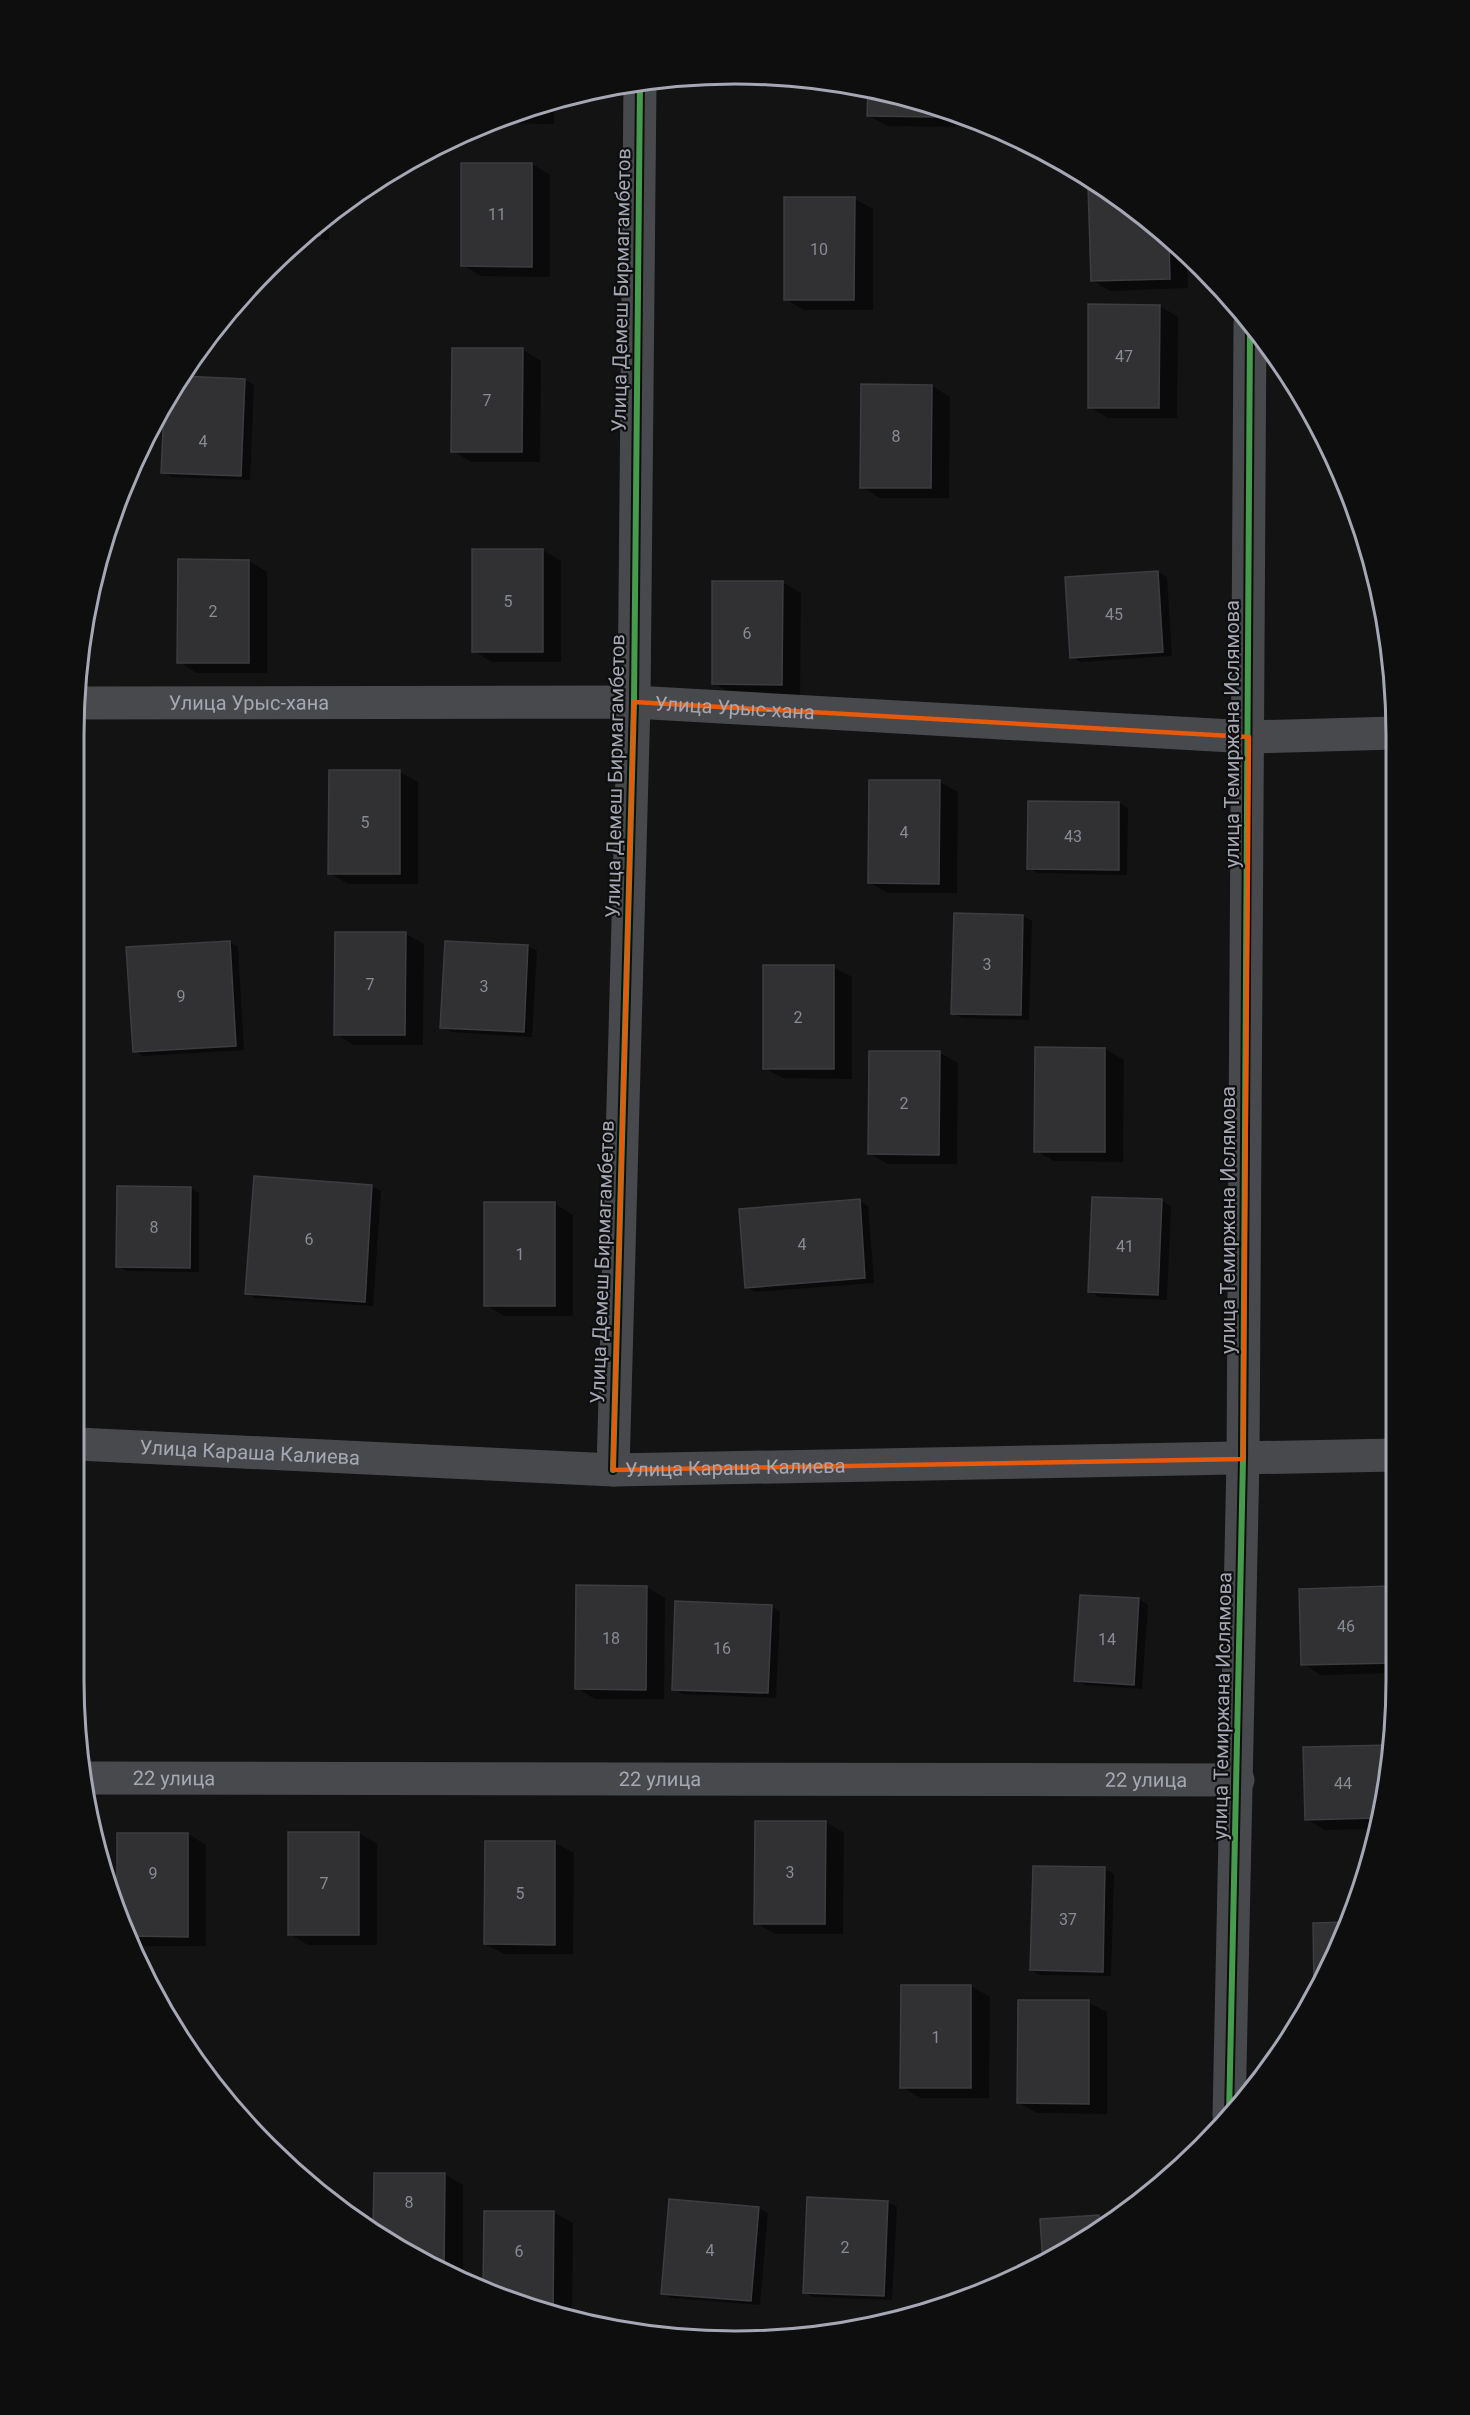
<svg xmlns="http://www.w3.org/2000/svg" width="1470" height="2415" font-family="Roboto,sans-serif">
	<style>
		.shadow { fill: #0007 }
		.building { fill: #313133; stroke: #3c3d40; stroke-width: 1.5 }
		.lines { fill: none; stroke-linecap: round; stroke-linejoin: round }
		.minor { stroke: #48494c; stroke-width: 33 }
		.cycleway-casing { stroke: #0e0e0f; stroke-width: 10 }
		.cycleway { stroke: #469c4c; stroke-width: 6 }
		.marked { fill: none; stroke: #e8590c; stroke-width: 4.5; stroke-linejoin: round }
		.labels { text-anchor: middle; stroke-width: 4.5; stroke-linejoin: round; paint-order: stroke }
		.number-label { font-size: 16px; fill: #888a94 }
		.street-label { font-size: 20px; fill: #a5a8b4; stroke: #0e0e0f }
		.rim { fill: none; stroke: #a5a8b4; stroke-width: 3 }
	</style>
	<rect width="100%" height="100%" fill="#131314"/>
	<g class="shadow">
		<polygon points="869,88 956,114 956,127 887,126 869,116"/>
		<polygon points="554,102 554,124 483,123"/>
		<polygon points="532,164 550,175 550,277 481,276 463,265"/>
		<polygon points="1104,186 1187,259 1188,288 1110,291 1092,280"/>
		<polygon points="855,199 873,209 873,310 804,310 785,299"/>
		<polygon points="330,216 329,240 302,238"/>
		<polygon points="1160,306 1178,317 1177,418 1108,418 1090,407"/>
		<polygon points="523,350 541,361 540,462 471,462 453,451"/>
		<polygon points="180,378 245,380 254,385 250,480 172,477 163,472 166,407"/>
		<polygon points="932,386 950,397 949,498 880,498 862,487"/>
		<polygon points="543,550 561,561 561,662 492,662 474,651"/>
		<polygon points="249,561 267,572 267,673 197,673 179,662"/>
		<polygon points="1158,572 1167,577 1172,656 1080,662 1072,657"/>
		<polygon points="782,582 801,593 800,695 732,694 713,683"/>
		<polygon points="400,772 418,782 418,884 348,884 330,873"/>
		<polygon points="940,782 958,792 957,893 888,893 870,883"/>
		<polygon points="1119,803 1128,808 1127,875 1038,873 1029,868"/>
		<polygon points="1023,916 1032,921 1029,1020 962,1018 953,1013"/>
		<polygon points="406,934 424,944 423,1045 354,1045 336,1034"/>
		<polygon points="229,942 238,947 244,1050 143,1056 134,1051"/>
		<polygon points="528,946 537,951 532,1037 451,1032 442,1027"/>
		<polygon points="833,967 852,977 852,1079 783,1078 764,1068"/>
		<polygon points="1036,1049 1105,1049 1124,1060 1123,1162 1054,1161 1036,1151"/>
		<polygon points="940,1053 958,1063 957,1164 888,1164 870,1154"/>
		<polygon points="372,1186 381,1191 373,1306 255,1298 247,1293"/>
		<polygon points="191,1188 199,1193 199,1272 127,1271 118,1266"/>
		<polygon points="859,1201 868,1206 874,1283 755,1292 746,1287"/>
		<polygon points="1162,1201 1171,1206 1167,1300 1099,1297 1090,1291"/>
		<polygon points="555,1204 573,1215 573,1316 504,1316 486,1305"/>
		<polygon points="647,1587 665,1598 664,1699 595,1699 577,1688"/>
		<polygon points="1391,1587 1395,1590 1395,1673 1321,1675 1303,1664"/>
		<polygon points="1139,1599 1148,1605 1142,1689 1085,1685 1076,1680"/>
		<polygon points="771,1606 780,1612 776,1698 683,1694 674,1689"/>
		<polygon points="1390,1747 1374,1829 1325,1830 1306,1819"/>
		<polygon points="826,1822 844,1833 843,1934 775,1934 756,1923"/>
		<polygon points="359,1833 377,1844 377,1945 308,1945 290,1934"/>
		<polygon points="119,1834 188,1834 206,1845 206,1946 137,1946 129,1941 119,1917"/>
		<polygon points="486,1843 555,1843 574,1853 573,1954 504,1954 485,1944"/>
		<polygon points="1034,1867 1105,1869 1114,1874 1111,1976 1040,1975 1031,1970"/>
		<polygon points="902,1986 971,1986 990,1997 989,2098 921,2098 902,2087"/>
		<polygon points="1088,2002 1107,2012 1107,2114 1037,2113 1019,2103"/>
		<polygon points="375,2174 444,2174 463,2185 463,2282 442,2273 375,2231"/>
		<polygon points="888,2202 897,2207 892,2300 813,2297 805,2292"/>
		<polygon points="759,2208 768,2213 760,2305 671,2298 662,2293"/>
		<polygon points="485,2213 554,2213 573,2223 572,2318 523,2306 484,2291"/>
		<polygon points="1099,2217 1108,2223 1044,2263"/>
	</g>
	<g class="building">
		<polygon points="868,87 938,109 938,117 867,116"/>
		<polygon points="536,108 535,114 513,114"/>
		<polygon points="461,163 532,163 532,267 461,266"/>
		<polygon points="1088,185 1103,185 1169,243 1170,279 1091,281"/>
		<polygon points="784,197 855,197 854,300 784,300"/>
		<polygon points="321,223 320,236 307,235"/>
		<polygon points="1088,304 1160,305 1159,408 1088,408"/>
		<polygon points="452,348 523,348 522,452 451,452"/>
		<polygon points="181,376 245,379 241,476 161,473 164,410"/>
		<polygon points="861,384 932,385 931,488 860,488"/>
		<rect x="472" y="549" width="71" height="103"/>
		<polygon points="178,559 249,560 249,663 177,663"/>
		<polygon points="1158,571 1163,652 1070,658 1065,577"/>
		<polygon points="712,581 783,581 782,685 712,684"/>
		<polygon points="329,770 400,770 400,874 328,874"/>
		<polygon points="869,780 940,780 939,884 868,883"/>
		<polygon points="1028,801 1119,802 1119,870 1027,869"/>
		<polygon points="954,913 1023,915 1021,1015 951,1014"/>
		<polygon points="1393,931 1395,931 1395,993"/>
		<polygon points="335,932 406,932 405,1035 334,1035"/>
		<polygon points="230,941 236,1046 133,1052 126,947"/>
		<polygon points="445,941 528,945 524,1032 440,1028"/>
		<rect x="763" y="965" width="71" height="104"/>
		<polygon points="1035,1047 1105,1048 1105,1152 1034,1152"/>
		<polygon points="869,1051 940,1051 939,1155 868,1154"/>
		<polygon points="254,1176 372,1185 365,1302 245,1294"/>
		<polygon points="117,1186 191,1187 190,1268 116,1267"/>
		<polygon points="1092,1197 1162,1199 1158,1295 1088,1292"/>
		<polygon points="860,1199 865,1278 745,1288 739,1209"/>
		<rect x="484" y="1202" width="71" height="104"/>
		<polygon points="576,1585 647,1586 646,1690 575,1689"/>
		<polygon points="1392,1586 1394,1663 1301,1665 1299,1589"/>
		<polygon points="1080,1595 1139,1598 1134,1685 1074,1681"/>
		<polygon points="675,1601 772,1605 768,1693 672,1690"/>
		<polygon points="1391,1745 1376,1818 1305,1820 1303,1747"/>
		<polygon points="755,1821 826,1821 825,1924 754,1924"/>
		<rect x="288" y="1832" width="71" height="103"/>
		<polygon points="117,1833 188,1833 188,1937 127,1936 117,1913"/>
		<polygon points="485,1841 555,1841 555,1945 484,1944"/>
		<polygon points="1033,1866 1105,1867 1103,1972 1030,1970"/>
		<polygon points="1347,1922 1314,1988 1313,1923"/>
		<polygon points="901,1985 971,1985 971,2088 900,2088"/>
		<polygon points="1018,2000 1089,2000 1089,2104 1017,2103"/>
		<polygon points="374,2173 445,2173 444,2274 373,2230"/>
		<polygon points="807,2197 888,2201 884,2296 803,2293"/>
		<polygon points="669,2199 759,2207 751,2301 661,2294"/>
		<polygon points="484,2211 554,2211 553,2314 523,2306 483,2290"/>
		<polygon points="1099,2215 1100,2228 1043,2264 1040,2219"/>
	</g>
	<g class="lines">
		<g class="minor">
			<path id="s1" d="M 75,703 L 634,702 L 1249,737 L 1395,733"/>
			<path id="s2" d="M 78,1444 L 613,1470 L 1395,1455"/>
			<polyline points="613,1470 634,702 640,83"/>
			<path id="s3" d="M 82,1778 L 1238,1780"/>
			<polyline points="1229,2116 1243,1459 1250,324"/>
		</g>
		<defs>
			<g id="cycleway">
				<polyline points="613,1470 634,702 640,83"/>
				<polyline points="1229,2116 1243,1459 1250,324"/>
			</g>
		</defs>
		<use href="#cycleway" class="cycleway-casing"/>
		<use href="#cycleway" class="cycleway"/>
	</g>
	<path class="marked" d="M 634,702 L 1249,737 L 1243,1459 L 613,1470 Z"/>
	<g class="labels">
		<g class="number-label">
			<text x="497" y="220">11</text>
			<text x="819" y="255">10</text>
			<text x="1124" y="362">47</text>
			<text x="487" y="406">7</text>
			<text x="896" y="442">8</text>
			<text x="203" y="447">4</text>
			<text x="508" y="607">5</text>
			<text x="213" y="617">2</text>
			<text x="1114" y="620">45</text>
			<text x="747" y="639">6</text>
			<text x="365" y="828">5</text>
			<text x="904" y="838">4</text>
			<text x="1073" y="842">43</text>
			<text x="987" y="970">3</text>
			<text x="370" y="990">7</text>
			<text x="484" y="992">3</text>
			<text x="181" y="1002">9</text>
			<text x="798" y="1023">2</text>
			<text x="904" y="1109">2</text>
			<text x="154" y="1233">8</text>
			<text x="309" y="1245">6</text>
			<text x="802" y="1250">4</text>
			<text x="1125" y="1252">41</text>
			<text x="520" y="1260">1</text>
			<text x="1346" y="1632">46</text>
			<text x="611" y="1644">18</text>
			<text x="1107" y="1645">14</text>
			<text x="722" y="1654">16</text>
			<text x="1343" y="1789">44</text>
			<text x="790" y="1878">3</text>
			<text x="153" y="1879">9</text>
			<text x="324" y="1889">7</text>
			<text x="520" y="1899">5</text>
			<text x="1068" y="1925">37</text>
			<text x="936" y="2043">1</text>
			<text x="409" y="2208">8</text>
			<text x="845" y="2253">2</text>
			<text x="710" y="2256">4</text>
			<text x="519" y="2257">6</text>
		</g>
		<g class="street-label">
			<text transform="translate(621 290) rotate(-89)" y="7">Улица Демеш Бирмагамбетов</text>
			<text dy="7" stroke="none"><textPath href="#s1" startOffset="174">Улица Урыс-хана</textPath></text>
			<text dy="7" stroke="none"><textPath href="#s1" startOffset="660">Улица Урыс-хана</textPath></text>
			<text transform="translate(1232 734) rotate(-90)" y="7">улица Темиржана Ислямова</text>
			<text transform="translate(615 776) rotate(-89)" y="7">Улица Демеш Бирмагамбетов</text>
			<text transform="translate(1228 1220) rotate(-90)" y="7">улица Темиржана Ислямова</text>
			<text transform="translate(602 1262) rotate(-88)" y="7">Улица Демеш Бирмагамбетов</text>
			<text dy="7" stroke="none"><textPath href="#s2" startOffset="172">Улица Караша Калиева</textPath></text>
			<text dy="7" stroke="none"><textPath href="#s2" startOffset="658">Улица Караша Калиева</textPath></text>
			<text transform="translate(1222 1706) rotate(-89)" y="7">улица Темиржана Ислямова</text>
			<text dy="7" stroke="none"><textPath href="#s3" startOffset="92">22 улица</textPath></text>
			<text dy="7" stroke="none"><textPath href="#s3" startOffset="578">22 улица</textPath></text>
			<text dy="7" stroke="none"><textPath href="#s3" startOffset="1064">22 улица</textPath></text>
		</g>
	</g>
	<path d="M0 0H1470V2415H0ZM735 84H735A651 651 0 0 1 1386 735V1680A651 651 0 0 1 735 2331H735A651 651 0 0 1 84 1680V735A651 651 0 0 1 735 84Z" fill="#0e0e0f" fill-rule="evenodd"/>
	<path class="rim" d="M735 84H735A651 651 0 0 1 1386 735V1680A651 651 0 0 1 735 2331H735A651 651 0 0 1 84 1680V735A651 651 0 0 1 735 84Z"/>
</svg>
